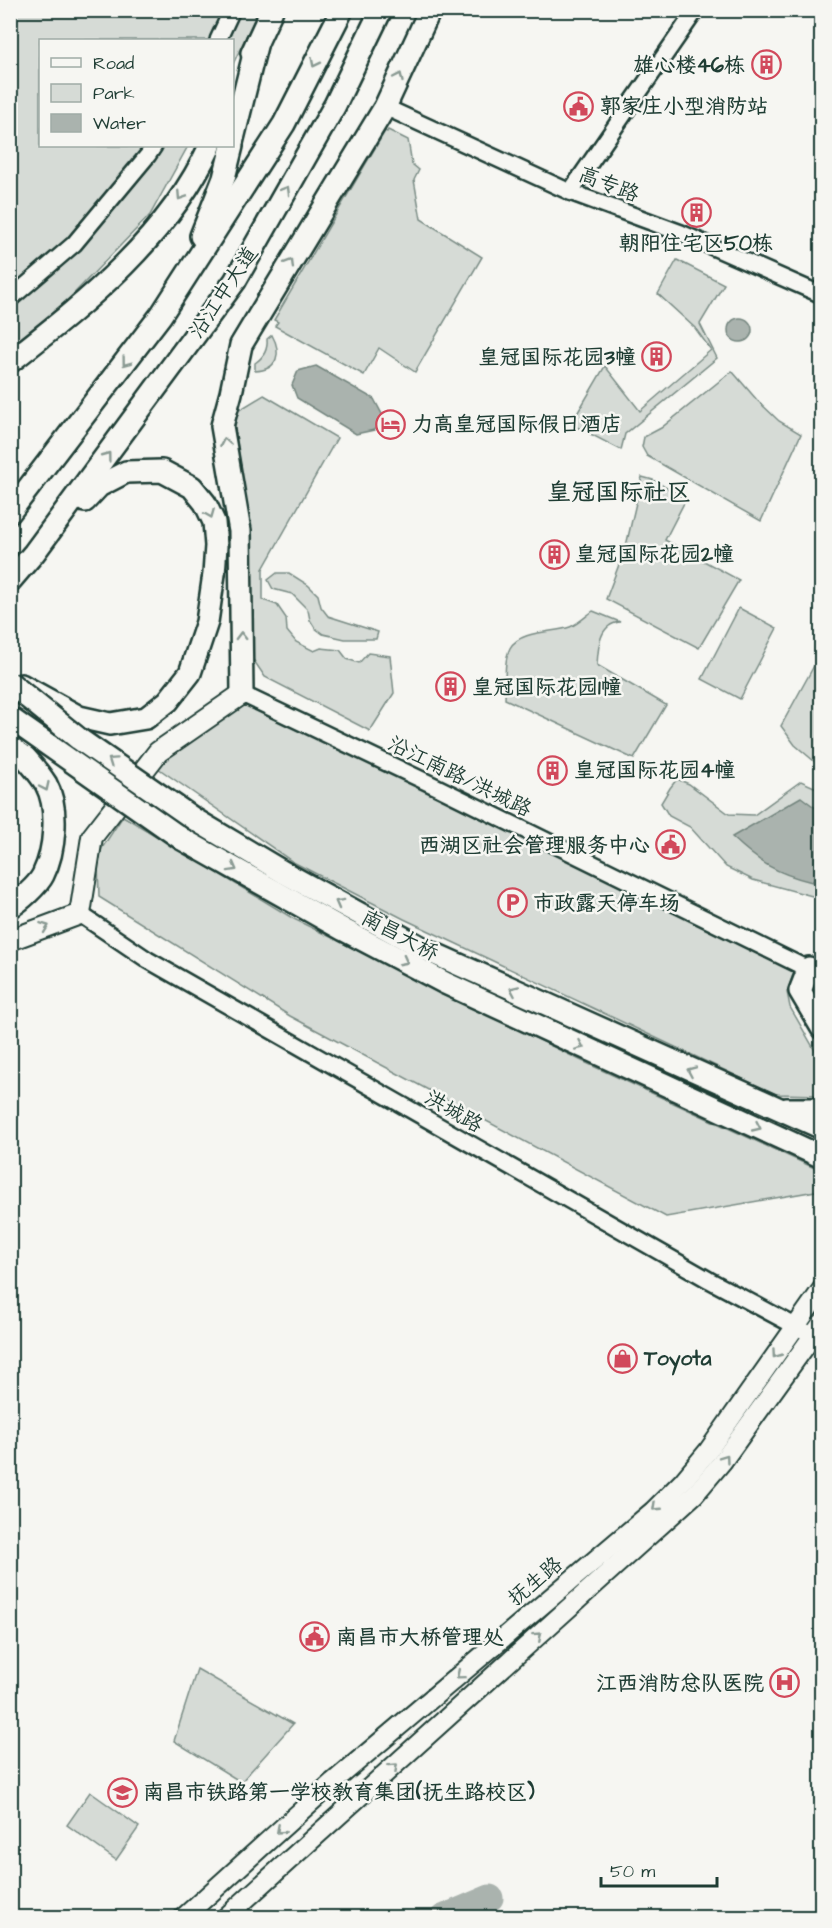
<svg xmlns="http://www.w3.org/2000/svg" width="832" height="1928" font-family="'Architects Daughter','LXGW WenKai TC',sans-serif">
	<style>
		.green { fill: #d6dbd6; stroke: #7a8c85; stroke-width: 1.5 }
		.water { fill: #aab3ae; stroke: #72847d; stroke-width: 1.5 }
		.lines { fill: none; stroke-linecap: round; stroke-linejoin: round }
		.river { stroke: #aab3ae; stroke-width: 27 }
		.tertiary-casing { stroke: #1f3d34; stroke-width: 20 }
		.secondary-casing { stroke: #1f3d34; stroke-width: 22 }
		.primary-casing { stroke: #1f3d34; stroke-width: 24 }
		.trunk-casing { stroke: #1f3d34; stroke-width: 26 }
		.tertiary { stroke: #f6f6f2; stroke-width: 15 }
		.secondary { stroke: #f6f6f2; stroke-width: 18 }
		.primary { stroke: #f6f6f2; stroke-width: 20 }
		.trunk { stroke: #f6f6f2; stroke-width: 21 }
		.trunk-bridge-casing { stroke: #1f3d34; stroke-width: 26; stroke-linecap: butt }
		.trunk-bridge { stroke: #f6f6f2; stroke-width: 21 }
		.oneway { stroke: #8a9a93 }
		.labels { text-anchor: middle; stroke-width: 5; stroke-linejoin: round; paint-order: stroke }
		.poi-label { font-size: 21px; font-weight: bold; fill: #1f3d34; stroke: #f6f6f2; text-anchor: start }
		.street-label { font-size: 21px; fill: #1f3d34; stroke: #f6f6f2 }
		.quarter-label { font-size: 24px; font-weight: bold; fill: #1f3d34; stroke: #f6f6f2 }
	</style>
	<rect width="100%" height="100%" fill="#f6f6f2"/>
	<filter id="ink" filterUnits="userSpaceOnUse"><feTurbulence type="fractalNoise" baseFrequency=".0167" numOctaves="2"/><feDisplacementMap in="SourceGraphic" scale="12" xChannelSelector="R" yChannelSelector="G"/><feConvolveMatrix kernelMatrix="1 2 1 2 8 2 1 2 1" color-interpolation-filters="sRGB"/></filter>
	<g filter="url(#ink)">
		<g class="green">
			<polygon points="11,11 258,11 233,64 232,40 40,40 40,146 188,146 150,215 55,313 11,370"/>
			<polygon points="388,130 408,140 412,164 419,170 414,180 421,219 482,257 415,372 379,348 364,375 275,326 278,322 274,320 385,131 387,132"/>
			<polygon points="677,260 724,284 700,324 717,358 625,434 621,450 571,424 605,366 640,411 711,350 695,328 658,294"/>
			<path d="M 272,335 C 282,353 278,370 255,371 L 255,363 C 264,357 268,349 267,339 Z"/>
			<polygon points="732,371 757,400 779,421 801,434 761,521 647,456 642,447 644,437 661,428"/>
			<polygon points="264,395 337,438 263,569 263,600 277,605 286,618 287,631 296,642 314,651 321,648 340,650 347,659 359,663 368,653 390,656 394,693 370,731 265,677 248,652 247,620 251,533 235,429 236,412"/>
			<polygon points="642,477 653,480 686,499 665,540 739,580 699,648 606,599 626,546"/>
			<polygon points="277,573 289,573 308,585 318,595 321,607 328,616 378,632 376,639 345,639 323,634 315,628 310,620 308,610 292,594 273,589 268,580"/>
			<polygon points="739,608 777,628 740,699 702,679"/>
			<path d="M 593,611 L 620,622 C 599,624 598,648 597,665 L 666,705 L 634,759 L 505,699 C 506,684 503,662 510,648 C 520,630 554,633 570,627 C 578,624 586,616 593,611 Z"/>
			<polygon points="821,653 821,767 795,745 781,726"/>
			<polygon points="243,699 794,972 787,992 790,1007 821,1061 821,1095 775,1094 404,919 293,862 155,766"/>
			<polygon points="677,779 689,784 729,814 754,815 801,781 821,790 821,892 812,896 753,880 726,867 690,827 669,816 661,803 670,788"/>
			<polygon points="123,816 294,919 580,1060 821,1171 821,1190 666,1217 290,1016 99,897 98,862 102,848"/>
			<polygon points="197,1669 293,1724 241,1782 174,1741"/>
			<polygon points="90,1792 139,1827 116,1860 67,1825"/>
		</g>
		<g class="water">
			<circle cx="740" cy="330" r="12"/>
			<polygon points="316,366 374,399 383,416 374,430 356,434 297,398 292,385 298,371"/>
			<path d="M 801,797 L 821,812 L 821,872 L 812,882 C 775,873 760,863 732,837 Z"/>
		</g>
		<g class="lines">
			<polyline class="river" points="443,1918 490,1898"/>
			<defs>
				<g id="tertiary">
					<polyline points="218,40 232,10"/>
					<polyline points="385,107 570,192 681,233 822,295"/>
					<polyline points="570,192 696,10"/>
					<polyline points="10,299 74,244 148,155 154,146"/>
					<polyline points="242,694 437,787 822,976"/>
					<polyline points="80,914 148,960 709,1280 812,1335"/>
				</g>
				<g id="secondary">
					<polyline points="183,1918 333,1782 653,1511 683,1481 708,1451 822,1289"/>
					<polyline points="225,1918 695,1494 722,1462 822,1323"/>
				</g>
				<polyline id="primary" points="10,940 80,914 92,837 158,752 242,694"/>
				<g id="trunk">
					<polyline points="252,53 272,10"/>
					<polyline points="232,143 257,42"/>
					<polyline points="201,236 224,178 232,146"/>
					<path d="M 10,362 C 87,302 169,236 210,146"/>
					<polyline points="10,512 161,315 284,124 342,10"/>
					<polyline points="10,581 34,553 235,281 335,105 381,10"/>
					<polyline points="21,685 79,717 110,724 146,718 168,701 190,673 207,622 214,574 216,546 214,522 205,503 192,487 162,471 126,472 99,486 85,501"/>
					<polyline points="242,694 240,531 222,426 231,393 241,345 385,107 430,10"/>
					<path d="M 10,741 C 23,755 36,768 46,784 C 59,808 55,851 43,875 C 38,885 20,901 10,907"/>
					<polyline points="194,819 283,872 424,949 822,1128"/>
					<polyline points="182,839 344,930 445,983 822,1157"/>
					<polyline points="809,968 800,991 822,1028"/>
					<polyline points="786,1109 822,1109"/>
				</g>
			</defs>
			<use href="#tertiary" class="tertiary-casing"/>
			<use href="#secondary" class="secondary-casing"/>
			<use href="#primary" class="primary-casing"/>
			<use href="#trunk" class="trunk-casing"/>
			<use href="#tertiary" class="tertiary"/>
			<use href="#secondary" class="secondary"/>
			<use href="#primary" class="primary"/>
			<use href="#trunk" class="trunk"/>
			<defs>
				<g id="trunk-bridge">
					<polyline points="10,683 79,739 194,819"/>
					<polyline points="10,718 182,839"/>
				</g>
			</defs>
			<use href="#trunk-bridge" class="trunk-bridge-casing"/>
			<use href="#trunk-bridge" class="trunk-bridge"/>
		</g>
		<defs><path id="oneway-chevron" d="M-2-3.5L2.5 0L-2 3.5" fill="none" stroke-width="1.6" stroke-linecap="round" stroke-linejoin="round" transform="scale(1.5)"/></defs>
		<g class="oneway">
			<use href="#oneway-chevron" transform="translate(315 63) rotate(117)"/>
			<use href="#oneway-chevron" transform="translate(399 77) rotate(-65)"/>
			<use href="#oneway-chevron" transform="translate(286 190) rotate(-60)"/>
			<use href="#oneway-chevron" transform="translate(181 196) rotate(123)"/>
			<use href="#oneway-chevron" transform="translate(290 263) rotate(-59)"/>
			<use href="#oneway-chevron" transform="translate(126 362) rotate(127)"/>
			<use href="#oneway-chevron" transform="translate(225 442) rotate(-100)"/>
			<use href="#oneway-chevron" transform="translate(107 456) rotate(-53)"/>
			<use href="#oneway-chevron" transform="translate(210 514) rotate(68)"/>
			<use href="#oneway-chevron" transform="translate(241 636) rotate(-91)"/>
			<use href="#oneway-chevron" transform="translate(112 761) rotate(-145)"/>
			<use href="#oneway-chevron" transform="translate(45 787) rotate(65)"/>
			<use href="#oneway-chevron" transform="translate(233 868) rotate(29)"/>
			<use href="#oneway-chevron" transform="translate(339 903) rotate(-151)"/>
			<use href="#oneway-chevron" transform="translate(45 927) rotate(-20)"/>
			<use href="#oneway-chevron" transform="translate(404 961) rotate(28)"/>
			<use href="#oneway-chevron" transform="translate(514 990) rotate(-156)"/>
			<use href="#oneway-chevron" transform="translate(580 1046) rotate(24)"/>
			<use href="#oneway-chevron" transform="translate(691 1071) rotate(-156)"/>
			<use href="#oneway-chevron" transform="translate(757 1127) rotate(25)"/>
			<use href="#oneway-chevron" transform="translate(776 1354) rotate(125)"/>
			<use href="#oneway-chevron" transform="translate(725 1458) rotate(-54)"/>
			<use href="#oneway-chevron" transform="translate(656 1507) rotate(137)"/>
			<use href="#oneway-chevron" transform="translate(538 1636) rotate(-42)"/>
			<use href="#oneway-chevron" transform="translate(460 1675) rotate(140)"/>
			<use href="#oneway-chevron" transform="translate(394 1767) rotate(-42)"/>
			<use href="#oneway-chevron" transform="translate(280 1830) rotate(138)"/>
		</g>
	</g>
	<defs>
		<symbol id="building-ring" viewBox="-11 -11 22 22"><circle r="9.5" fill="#f6f6f2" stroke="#d1495b" stroke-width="1.5"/><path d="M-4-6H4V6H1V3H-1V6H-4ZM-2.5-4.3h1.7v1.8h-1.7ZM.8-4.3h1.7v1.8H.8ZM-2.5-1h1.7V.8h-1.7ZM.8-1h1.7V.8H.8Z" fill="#d1495b"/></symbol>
		<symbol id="civic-ring" viewBox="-11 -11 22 22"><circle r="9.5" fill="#f6f6f2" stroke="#d1495b" stroke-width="1.5"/><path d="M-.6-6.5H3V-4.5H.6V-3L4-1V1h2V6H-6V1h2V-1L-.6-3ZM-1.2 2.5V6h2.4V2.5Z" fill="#d1495b"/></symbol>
		<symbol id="hotel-ring" viewBox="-11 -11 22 22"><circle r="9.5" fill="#f6f6f2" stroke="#d1495b" stroke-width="1.5"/><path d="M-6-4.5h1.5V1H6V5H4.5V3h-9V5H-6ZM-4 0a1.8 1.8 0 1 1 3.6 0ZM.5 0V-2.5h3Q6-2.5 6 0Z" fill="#d1495b"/></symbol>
		<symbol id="parking-ring" viewBox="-11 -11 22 22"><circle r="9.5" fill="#f6f6f2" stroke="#d1495b" stroke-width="1.5"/><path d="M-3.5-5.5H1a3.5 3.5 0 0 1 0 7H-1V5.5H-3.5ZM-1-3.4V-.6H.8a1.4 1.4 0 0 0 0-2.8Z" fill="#d1495b"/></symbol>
		<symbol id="shop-ring" viewBox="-11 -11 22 22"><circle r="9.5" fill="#f6f6f2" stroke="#d1495b" stroke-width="1.5"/><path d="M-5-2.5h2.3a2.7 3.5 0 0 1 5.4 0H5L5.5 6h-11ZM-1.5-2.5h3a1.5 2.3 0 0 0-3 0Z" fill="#d1495b"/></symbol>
		<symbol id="hospital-ring" viewBox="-11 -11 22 22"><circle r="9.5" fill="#f6f6f2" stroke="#d1495b" stroke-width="1.5"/><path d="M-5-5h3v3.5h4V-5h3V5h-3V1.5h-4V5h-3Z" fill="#d1495b"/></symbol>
		<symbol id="school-ring" viewBox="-11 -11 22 22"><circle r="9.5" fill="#f6f6f2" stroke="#d1495b" stroke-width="1.5"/><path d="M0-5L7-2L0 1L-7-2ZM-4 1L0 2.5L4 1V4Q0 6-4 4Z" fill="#d1495b"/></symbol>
	</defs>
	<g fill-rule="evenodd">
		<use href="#building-ring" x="750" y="48" width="33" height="33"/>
		<use href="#civic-ring" x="562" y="90" width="33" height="33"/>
		<use href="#building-ring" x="680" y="196" width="33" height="33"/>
		<use href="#building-ring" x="640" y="340" width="33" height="33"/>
		<use href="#hotel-ring" x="374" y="408" width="33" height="33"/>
		<use href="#building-ring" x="538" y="538" width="33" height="33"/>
		<use href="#building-ring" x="434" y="670" width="33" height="33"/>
		<use href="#building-ring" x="536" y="754" width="33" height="33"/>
		<use href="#civic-ring" x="654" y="828" width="33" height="33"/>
		<use href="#parking-ring" x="496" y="886" width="33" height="33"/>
		<use href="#shop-ring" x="606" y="1342" width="33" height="33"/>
		<use href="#civic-ring" x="298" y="1620" width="33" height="33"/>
		<use href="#hospital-ring" x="768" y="1666" width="33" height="33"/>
		<use href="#school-ring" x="106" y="1776" width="33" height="33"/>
	</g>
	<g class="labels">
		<g class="poi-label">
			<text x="745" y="72" text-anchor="end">雄心楼46栋</text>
			<text x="600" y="113">郭家庄小型消防站</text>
			<text x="696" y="250" text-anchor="middle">朝阳住宅区50栋</text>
			<text x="636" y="364" text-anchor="end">皇冠国际花园3幢</text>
			<text x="412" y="431">力高皇冠国际假日酒店</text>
			<text x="575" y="561">皇冠国际花园2幢</text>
			<text x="472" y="694">皇冠国际花园1幢</text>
			<text x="574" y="777">皇冠国际花园4幢</text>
			<text x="650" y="852" text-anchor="end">西湖区社会管理服务中心</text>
			<text x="533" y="910">市政露天停车场</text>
			<text x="644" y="1365">Toyota</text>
			<text x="336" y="1644">南昌市大桥管理处</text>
			<text x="764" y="1690" text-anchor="end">江西消防总队医院</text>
			<text x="143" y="1799">南昌市铁路第一学校教育集团(抚生路校区)</text>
		</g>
		<g class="street-label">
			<text transform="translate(609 184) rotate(21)" y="7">高专路</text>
			<text transform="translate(223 292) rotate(-56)" y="7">沿江中大道</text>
			<text transform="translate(460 776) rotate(26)" y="7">沿江南路/洪城路</text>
			<text transform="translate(400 935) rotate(28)" y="7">南昌大桥</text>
			<text transform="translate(454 1111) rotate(30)" y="7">洪城路</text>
			<text transform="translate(535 1581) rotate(-40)" y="7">抚生路</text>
		</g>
		<g class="quarter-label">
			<text x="619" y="500">皇冠国际社区</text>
		</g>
	</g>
	<rect width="832" height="1928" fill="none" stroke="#f6f6f2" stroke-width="36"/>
	<rect x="18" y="18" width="796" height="1892" fill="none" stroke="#1f3d34" stroke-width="2" filter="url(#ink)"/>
	<rect x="39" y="39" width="195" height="108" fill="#f6f6f2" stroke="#a0aca6" stroke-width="1.5"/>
	<rect x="51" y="58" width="30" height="9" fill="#f6f6f2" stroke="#a0aca6" stroke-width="1.5"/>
	<text x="93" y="69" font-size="18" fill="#1f3d34">Road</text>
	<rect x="51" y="84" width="30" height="18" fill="#d6dbd6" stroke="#a0aca6" stroke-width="1.5"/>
	<text x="93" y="99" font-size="18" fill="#1f3d34">Park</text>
	<rect x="51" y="114" width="30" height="18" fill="#aab3ae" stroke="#a0aca6" stroke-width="1.5"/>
	<text x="93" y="129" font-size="18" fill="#1f3d34">Water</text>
	<path d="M601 1877v9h116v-9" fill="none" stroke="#1f3d34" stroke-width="3"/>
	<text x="610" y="1877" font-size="18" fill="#1f3d34" stroke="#f6f6f2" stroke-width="4.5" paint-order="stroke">50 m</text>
</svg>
